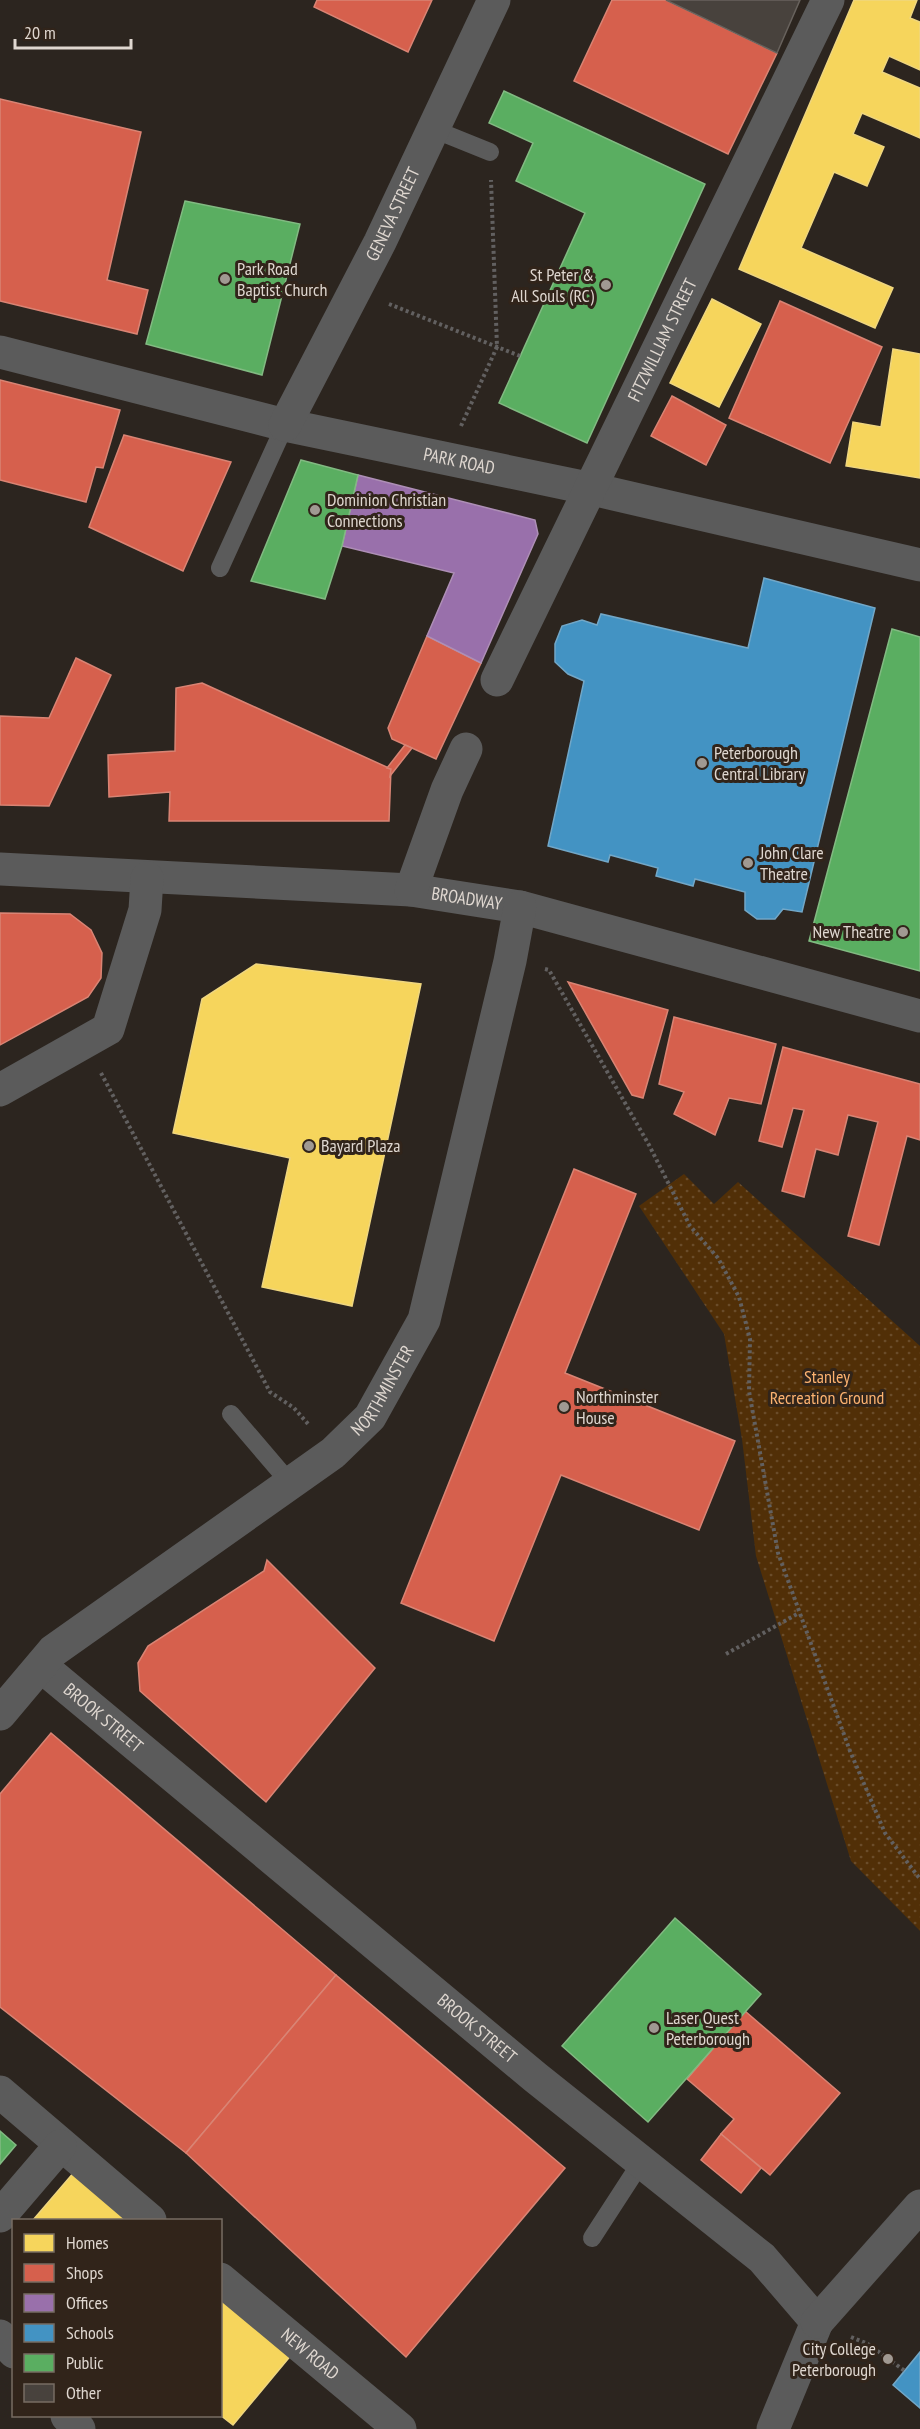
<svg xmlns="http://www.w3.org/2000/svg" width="920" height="2429" font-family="'PT Sans Narrow',sans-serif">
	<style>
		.park { fill: url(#park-dots) }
		.homes { fill: #f6d55c; stroke: #efd67f; stroke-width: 1.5 }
		.shops { fill: #d6604d; stroke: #d98474; stroke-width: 1.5 }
		.offices { fill: #9970ab; stroke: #ae8fb6; stroke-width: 1.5 }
		.schools { fill: #4393c3; stroke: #72a7c7; stroke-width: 1.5 }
		.public { fill: #5aae61; stroke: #82ba82; stroke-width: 1.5 }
		.building { fill: #48423d; stroke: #68625d; stroke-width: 1.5 }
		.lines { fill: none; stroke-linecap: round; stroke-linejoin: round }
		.path { stroke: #626060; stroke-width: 4; stroke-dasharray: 3 3; stroke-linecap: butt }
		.service { stroke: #5b5b5b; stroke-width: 18 }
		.minor { stroke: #5b5b5b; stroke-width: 33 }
		.poi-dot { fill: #a09992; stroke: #31241a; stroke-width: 2 }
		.labels { text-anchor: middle; stroke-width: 6; stroke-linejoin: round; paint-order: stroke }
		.street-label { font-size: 18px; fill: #dfd7d0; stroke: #31241a }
		.poi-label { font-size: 18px; fill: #dfd7d0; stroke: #31241a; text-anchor: start }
		.park-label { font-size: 18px; fill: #fcb270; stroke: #31241a }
	</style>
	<defs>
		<pattern id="park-dots" width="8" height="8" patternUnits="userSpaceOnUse" patternTransform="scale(1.5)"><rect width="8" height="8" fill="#512f07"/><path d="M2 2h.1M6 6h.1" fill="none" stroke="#6a4c2a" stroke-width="1.8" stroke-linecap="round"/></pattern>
	</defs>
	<rect width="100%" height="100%" fill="#2c251f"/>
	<polygon class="park" points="684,1174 714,1204 738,1182 920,1346 920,1931 851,1861 756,1556 742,1439 724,1334 639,1206"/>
	<g class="homes">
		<polygon points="854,0 917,0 910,18 920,22 920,70 889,56 882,72 920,88 920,138 862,113 853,134 884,147 867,186 834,172 801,248 893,288 875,328 739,269"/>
		<polygon points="712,299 761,324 719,407 670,383"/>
		<polygon points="893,349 920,354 920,478 846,466 853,422 881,427"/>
		<polygon points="256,964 421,984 352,1306 262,1287 290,1158 173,1133 202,999"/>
		<polygon points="81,2164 147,2220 33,2220"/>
		<polygon points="220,2283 297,2348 233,2425 220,2415"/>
	</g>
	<g class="shops">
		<polygon points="317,0 432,0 408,52 314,7"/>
		<polygon points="612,0 666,0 777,53 728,154 574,81"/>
		<polygon points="0,99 141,132 107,280 148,290 137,334 0,301"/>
		<polygon points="780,301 882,347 830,463 729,418"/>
		<polygon points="0,380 120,410 103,468 96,467 86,502 0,480"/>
		<polygon points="672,396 726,425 706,465 651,436"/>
		<polygon points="124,435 231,462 183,571 89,527"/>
		<polygon points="427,636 481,663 436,759 392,739 388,728"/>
		<polygon points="76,658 111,675 49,806 0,805 0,716 49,718"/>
		<polygon points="202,683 391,769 389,821 169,821 170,792 109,797 108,755 175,751 176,688"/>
		<polygon points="405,745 412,748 390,776 391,769 387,768"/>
		<polygon points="0,913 70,914 91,930 102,953 101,978 88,997 0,1045"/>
		<polygon points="568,982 668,1010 643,1098 632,1095"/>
		<polygon points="674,1017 776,1044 761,1104 729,1098 715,1135 674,1114 684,1092 659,1084"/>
		<polygon points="783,1047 920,1084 920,1140 907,1136 879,1245 848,1236 878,1122 848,1115 838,1155 816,1149 804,1197 782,1191 804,1110 793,1108 782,1147 759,1141"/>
		<polygon points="574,1169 636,1194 565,1373 735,1441 699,1530 561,1475 494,1641 401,1603"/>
		<polygon points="267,1560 375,1668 266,1802 140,1691 138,1663 148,1646 264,1571"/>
		<polygon points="51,1733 336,1975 186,2153 0,2007 0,1794"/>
		<polygon points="336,1975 565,2168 406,2357 186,2153"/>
		<polygon points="745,2011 840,2093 770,2175 721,2134 734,2119 687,2079"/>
		<polygon points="721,2134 761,2168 741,2193 701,2160"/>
	</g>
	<polygon class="offices" points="358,475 535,520 538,534 481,663 427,636 454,573 342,546"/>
	<g class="schools">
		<polygon points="764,578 875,608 802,912 783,909 775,919 757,919 745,910 745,892 695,879 693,886 656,876 658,868 610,855 608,862 548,846 584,681 568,674 555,662 555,644 562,626 582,620 597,625 601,614 748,648"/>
		<polygon points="920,2352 920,2408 893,2385"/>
	</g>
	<g class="public">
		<polygon points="504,91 705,184 587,443 499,403 585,213 516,181 533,143 489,123"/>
		<polygon points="185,201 300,224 262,375 146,344"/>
		<polygon points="301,460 358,475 342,546 325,599 251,581"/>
		<polygon points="892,629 920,637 920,971 809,941"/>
		<polygon points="675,1918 761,1994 648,2122 562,2046"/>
		<polygon points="0,2131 16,2145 0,2164"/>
	</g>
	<polygon class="building" points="666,0 800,0 777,53"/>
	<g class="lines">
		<g class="path">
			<polyline points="389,304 520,356"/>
			<polyline points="461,426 497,347 491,180"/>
			<polyline points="545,969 549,970 649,1145 690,1226 718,1258 739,1297 750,1339 749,1391 778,1553 850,1751 885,1833 920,1879"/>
			<polyline points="101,1073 270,1392 294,1408 309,1425"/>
			<polyline points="726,1654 799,1613"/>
			<polyline points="851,2337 868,2344 905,2371"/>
		</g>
		<g class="service">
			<polyline points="433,129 490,152"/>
			<polyline points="220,568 285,425"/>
			<polyline points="231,1414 290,1483"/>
			<polyline points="592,2238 640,2164"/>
		</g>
		<g class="minor">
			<path id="s1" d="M 0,352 L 285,425 L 592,489 L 920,565"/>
			<path id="s2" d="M 285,425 L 380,242 L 494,0"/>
			<path id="s3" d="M 497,680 L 828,0"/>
			<path id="s4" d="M 0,869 L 411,890 L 520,907 L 920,1016"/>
			<polyline points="411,890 447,790 466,749"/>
			<polyline points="0,1090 108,1029 145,910 147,878"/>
			<path id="s5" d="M 41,1666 L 535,2077 L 762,2258 L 817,2322 L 773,2429"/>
			<path id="s6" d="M 0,1714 L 53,1651 L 333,1453 L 370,1417 L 424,1320 L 510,961 L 520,907"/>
			<polyline points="0,2092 150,2220"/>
			<polyline points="0,2216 60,2146"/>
			<path id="s7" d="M 220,2279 L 400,2429"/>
			<polyline points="817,2322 920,2206"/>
			<polyline points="0,2336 14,2352"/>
			<polyline points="67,2416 79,2429"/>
		</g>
	</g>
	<g class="poi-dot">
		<circle cx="225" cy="279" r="6"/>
		<circle cx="606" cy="285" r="6"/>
		<circle cx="315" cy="510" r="6"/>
		<circle cx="702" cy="763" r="6"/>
		<circle cx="748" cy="863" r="6"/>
		<circle cx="903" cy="932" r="6"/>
		<circle cx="309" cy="1146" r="6"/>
		<circle cx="564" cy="1407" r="6"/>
		<circle cx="654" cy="2028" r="6"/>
		<circle cx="888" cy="2359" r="6"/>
	</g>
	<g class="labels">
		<g class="street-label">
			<text dy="6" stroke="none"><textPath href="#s2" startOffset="237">GENEVA STREET</textPath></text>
			<text dy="6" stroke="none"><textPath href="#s3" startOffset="378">FITZWILLIAM STREET</textPath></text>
			<text dy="6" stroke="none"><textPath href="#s1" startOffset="472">PARK ROAD</textPath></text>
			<text dy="6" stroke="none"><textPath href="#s4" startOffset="468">BROADWAY</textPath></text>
			<text dy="6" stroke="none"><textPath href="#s6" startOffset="506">NORTHMINSTER</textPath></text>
			<text dy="6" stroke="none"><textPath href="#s5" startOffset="81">BROOK STREET</textPath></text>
			<text dy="6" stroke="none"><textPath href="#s5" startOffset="567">BROOK STREET</textPath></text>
			<text dy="6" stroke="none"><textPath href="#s7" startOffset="117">NEW ROAD</textPath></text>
		</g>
		<g class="poi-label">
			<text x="237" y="275">Park Road<tspan x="237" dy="21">Baptist Church</tspan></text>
			<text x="594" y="281" text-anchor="end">St Peter &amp;<tspan x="594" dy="21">All Souls (RC)</tspan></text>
			<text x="327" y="506">Dominion Christian<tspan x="327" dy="21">Connections</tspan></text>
			<text x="714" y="759">Peterborough<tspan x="714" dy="21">Central Library</tspan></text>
			<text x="760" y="859">John Clare<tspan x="760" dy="21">Theatre</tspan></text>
			<text x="891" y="938" text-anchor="end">New Theatre</text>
			<text x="321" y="1152">Bayard Plaza</text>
			<text x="576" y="1403">Northminster<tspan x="576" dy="21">House</tspan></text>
			<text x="666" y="2024">Laser Quest<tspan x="666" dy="21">Peterborough</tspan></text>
			<text x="876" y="2355" text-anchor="end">City College<tspan x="876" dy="21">Peterborough</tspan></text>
		</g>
		<g class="park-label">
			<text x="827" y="1383">Stanley<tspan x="827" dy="21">Recreation Ground</tspan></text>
		</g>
	</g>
	<rect x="12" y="2219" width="210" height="198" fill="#31241a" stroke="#776c63" stroke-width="1.5"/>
	<rect x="24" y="2234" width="30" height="18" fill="#f6d55c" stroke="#776c63" stroke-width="1.5"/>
	<text x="66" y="2249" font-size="18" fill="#dfd7d0">Homes</text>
	<rect x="24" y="2264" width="30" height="18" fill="#d6604d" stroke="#776c63" stroke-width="1.5"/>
	<text x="66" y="2279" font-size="18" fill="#dfd7d0">Shops</text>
	<rect x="24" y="2294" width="30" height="18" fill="#9970ab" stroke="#776c63" stroke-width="1.5"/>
	<text x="66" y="2309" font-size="18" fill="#dfd7d0">Offices</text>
	<rect x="24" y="2324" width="30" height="18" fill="#4393c3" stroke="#776c63" stroke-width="1.5"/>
	<text x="66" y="2339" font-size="18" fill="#dfd7d0">Schools</text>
	<rect x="24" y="2354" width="30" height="18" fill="#5aae61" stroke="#776c63" stroke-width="1.5"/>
	<text x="66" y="2369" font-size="18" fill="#dfd7d0">Public</text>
	<rect x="24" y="2384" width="30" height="18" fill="#48423d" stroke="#776c63" stroke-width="1.5"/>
	<text x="66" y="2399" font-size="18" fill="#dfd7d0">Other</text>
	<path d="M15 39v9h116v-9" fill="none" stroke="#dfd7d0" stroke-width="3"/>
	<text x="24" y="39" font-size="18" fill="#dfd7d0" stroke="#31241a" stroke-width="4.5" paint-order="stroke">20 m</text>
</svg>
